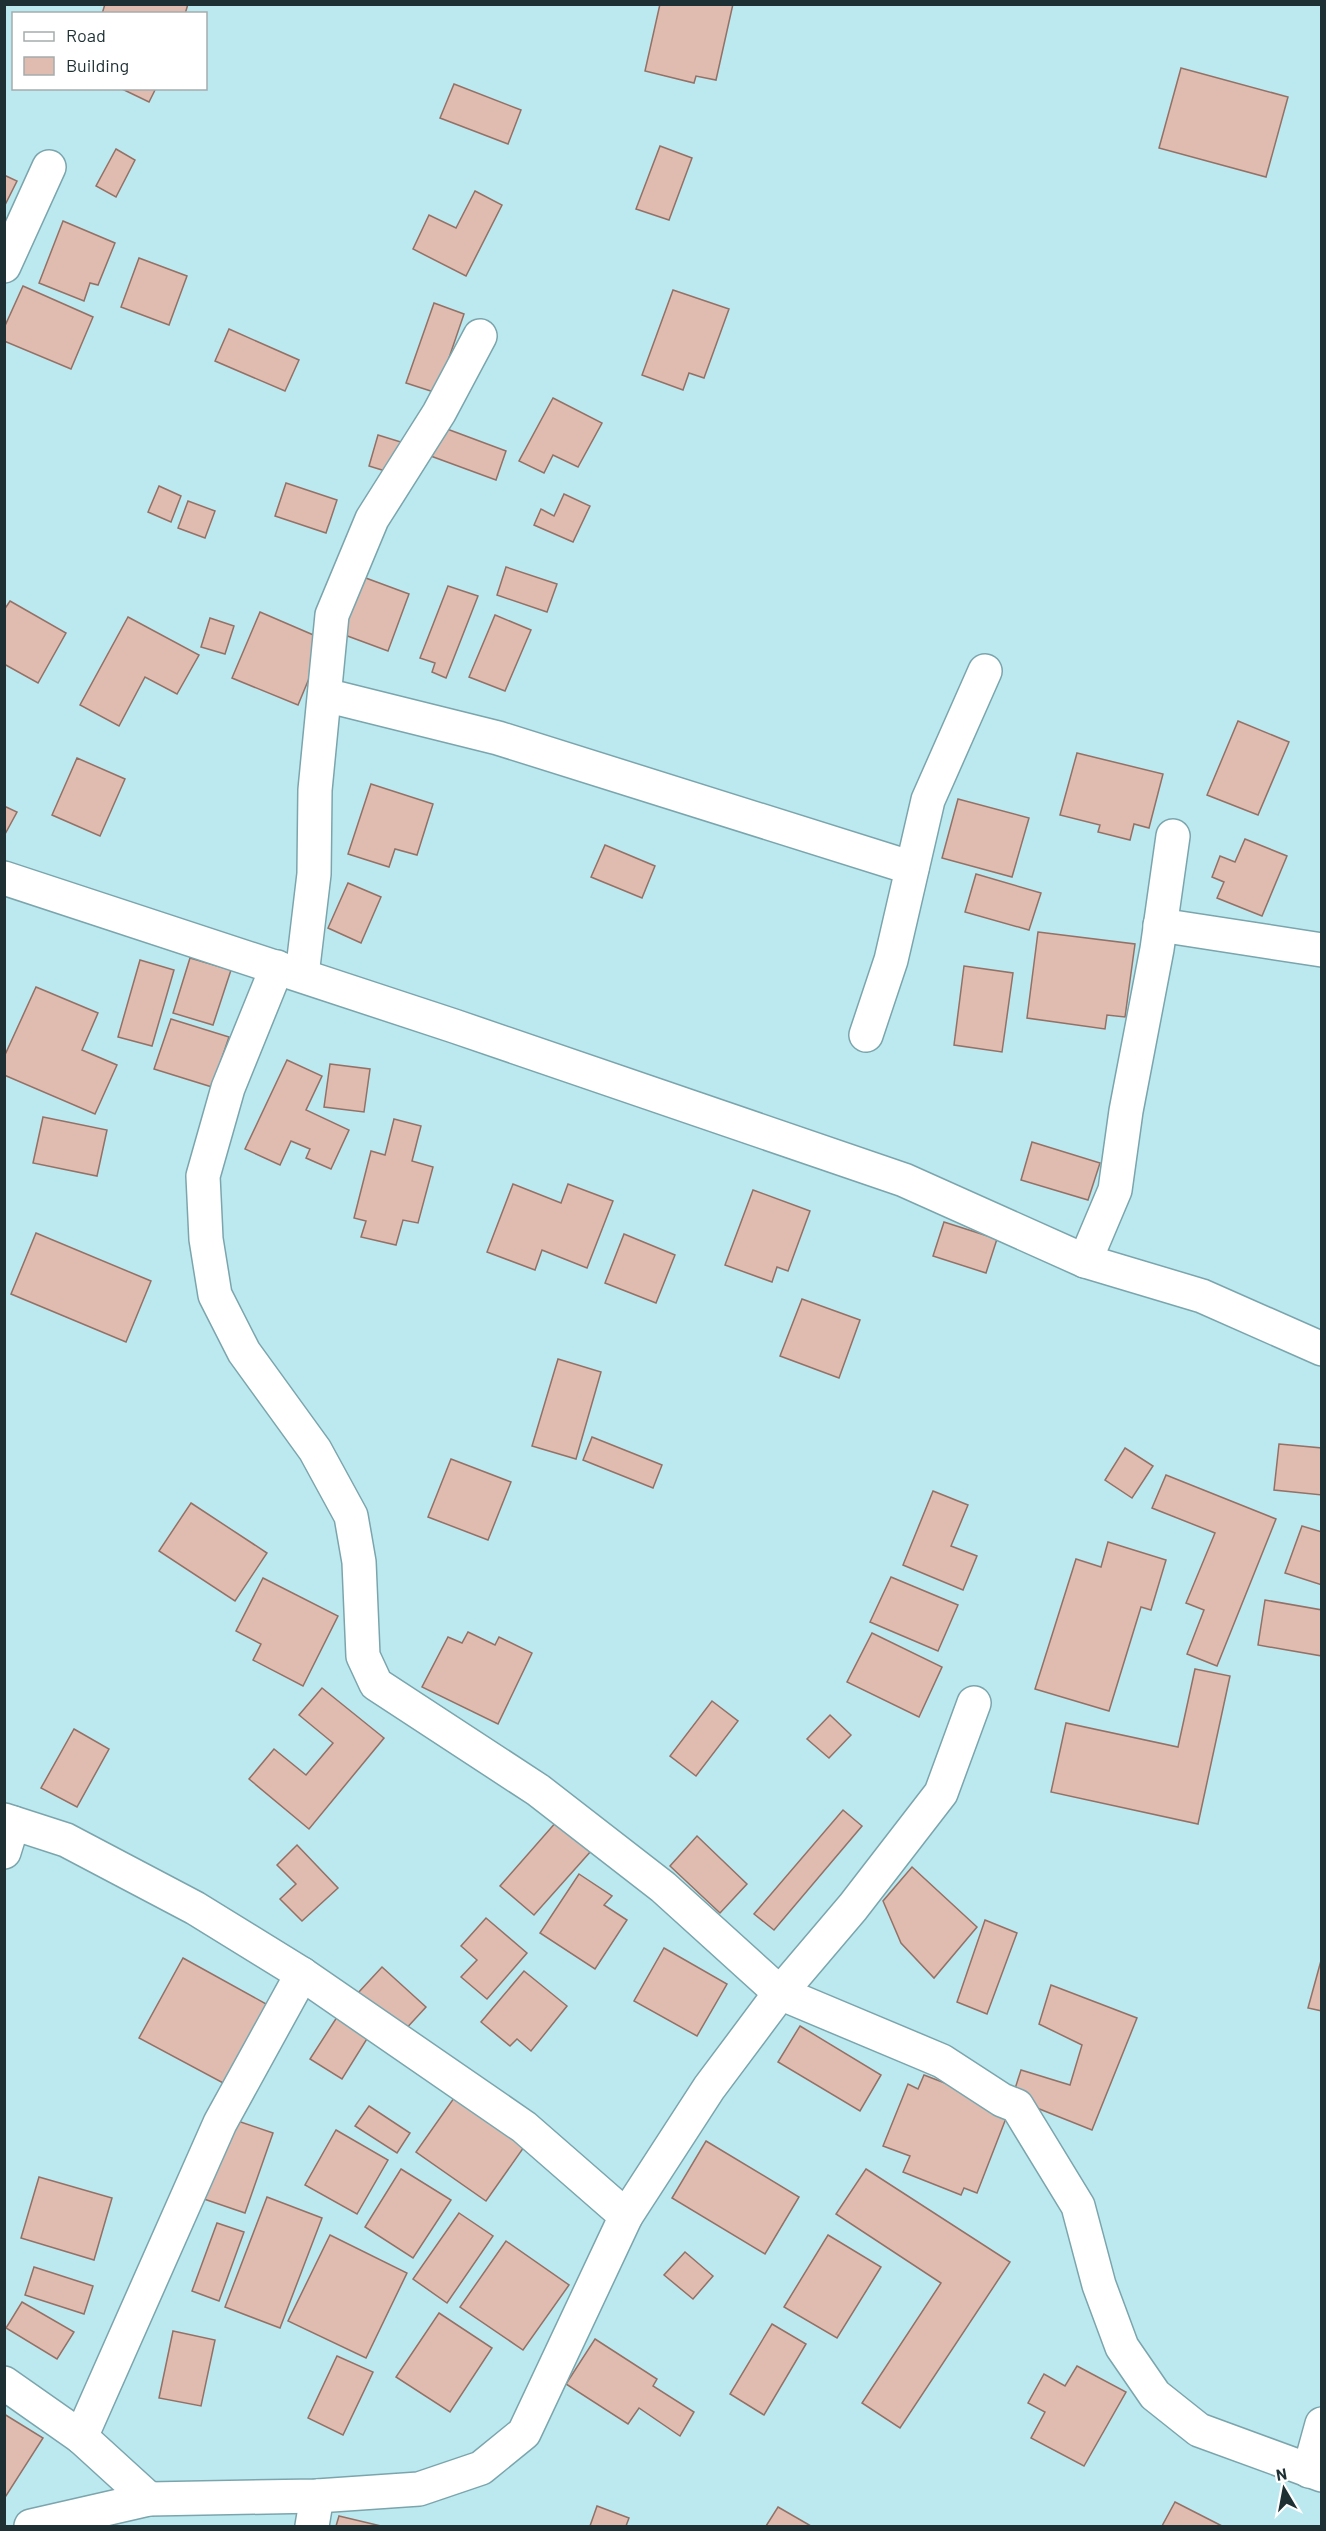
<svg xmlns="http://www.w3.org/2000/svg" width="1326" height="2531" font-family="Barlow,sans-serif">
	<style>
		.building { fill: #e0bbaf; stroke: #937166; stroke-width: 1.5 }
		.lines { fill: none; stroke-linecap: round; stroke-linejoin: round }
		.street-casing { stroke: #7ba5ad; stroke-width: 36 }
		.street { stroke: #fff; stroke-width: 33 }
	</style>
	<rect width="100%" height="100%" fill="#bce8ef"/>
	<g class="building">
		<polygon points="105,4 188,4 185,14 102,14"/>
		<polygon points="660,4 733,4 716,80 696,76 694,83 645,71"/>
		<polygon points="1181,68 1288,97 1266,177 1159,148"/>
		<polygon points="454,84 521,110 508,144 440,118"/>
		<polygon points="120,88 156,88 149,102"/>
		<polygon points="660,146 692,158 669,220 636,209"/>
		<polygon points="116,149 135,160 116,197 96,186"/>
		<polygon points="4,175 17,181 4,207"/>
		<polygon points="475,191 502,205 466,276 413,249 429,215 456,228"/>
		<polygon points="63,221 115,243 98,285 90,283 84,301 39,283"/>
		<polygon points="139,258 187,276 169,325 121,307"/>
		<polygon points="23,286 93,317 71,369 4,341 4,328"/>
		<polygon points="673,290 729,309 704,378 689,373 683,390 642,375"/>
		<polygon points="434,303 464,314 437,393 406,383"/>
		<polygon points="229,329 299,360 285,391 215,361"/>
		<polygon points="553,398 602,423 578,467 553,455 544,473 519,461"/>
		<polygon points="439,426 506,451 496,480 428,455"/>
		<polygon points="378,435 404,443 395,474 369,466"/>
		<polygon points="286,483 337,500 326,533 275,516"/>
		<polygon points="159,486 181,496 171,522 148,512"/>
		<polygon points="564,494 590,506 573,542 534,525 541,509 554,516"/>
		<polygon points="188,501 215,511 205,538 178,528"/>
		<polygon points="506,567 557,584 547,612 497,595"/>
		<polygon points="355,574 409,594 388,651 334,631"/>
		<polygon points="448,586 478,596 446,678 432,672 435,663 420,658"/>
		<polygon points="10,601 66,633 38,683 4,664 4,610"/>
		<polygon points="260,612 325,640 298,705 232,678"/>
		<polygon points="495,615 531,630 505,691 469,677"/>
		<polygon points="128,617 199,655 177,694 145,677 119,726 80,705"/>
		<polygon points="210,618 234,626 225,654 201,647"/>
		<polygon points="1238,721 1289,742 1258,815 1207,795"/>
		<polygon points="1077,753 1163,774 1149,828 1134,824 1130,840 1098,832 1100,825 1060,815"/>
		<polygon points="77,758 125,779 100,836 52,815"/>
		<polygon points="371,784 433,804 417,855 395,849 389,867 348,854"/>
		<polygon points="958,799 1029,818 1012,877 942,858"/>
		<polygon points="4,806 17,812 4,836"/>
		<polygon points="1245,839 1287,856 1262,916 1217,898 1224,882 1212,877 1220,856 1235,862"/>
		<polygon points="605,845 655,866 642,898 591,877"/>
		<polygon points="976,874 1041,893 1029,930 965,912"/>
		<polygon points="348,883 381,897 361,943 328,928"/>
		<polygon points="1038,932 1135,944 1125,1017 1107,1015 1105,1029 1027,1018"/>
		<polygon points="190,958 231,970 213,1025 173,1013"/>
		<polygon points="140,960 174,970 152,1046 118,1037"/>
		<polygon points="964,966 1013,973 1002,1052 954,1045"/>
		<polygon points="36,987 98,1013 82,1050 117,1065 95,1114 4,1075 4,1057"/>
		<polygon points="171,1019 229,1037 212,1087 154,1069"/>
		<polygon points="287,1060 322,1076 306,1110 349,1130 331,1169 306,1158 310,1149 291,1141 280,1165 245,1149"/>
		<polygon points="330,1064 370,1069 364,1112 324,1107"/>
		<polygon points="43,1117 107,1130 97,1176 33,1163"/>
		<polygon points="394,1119 421,1126 412,1161 433,1167 418,1223 403,1220 396,1245 361,1237 366,1221 354,1218 371,1151 385,1155"/>
		<polygon points="1032,1142 1100,1163 1088,1200 1021,1180"/>
		<polygon points="513,1184 561,1203 568,1184 613,1201 587,1268 542,1250 535,1270 487,1252"/>
		<polygon points="753,1190 810,1211 788,1271 777,1267 772,1282 725,1265"/>
		<polygon points="944,1222 997,1239 986,1273 933,1256"/>
		<polygon points="36,1233 151,1281 126,1342 11,1294"/>
		<polygon points="624,1234 675,1255 656,1303 605,1283"/>
		<polygon points="802,1299 860,1320 839,1378 780,1356"/>
		<polygon points="558,1359 601,1372 576,1459 532,1446"/>
		<polygon points="592,1437 662,1465 653,1488 583,1460"/>
		<polygon points="1279,1444 1322,1448 1322,1495 1274,1490"/>
		<polygon points="1125,1448 1153,1466 1132,1498 1105,1480"/>
		<polygon points="451,1459 511,1482 488,1540 428,1517"/>
		<polygon points="1166,1475 1276,1519 1217,1666 1187,1654 1204,1610 1186,1603 1215,1533 1152,1508"/>
		<polygon points="933,1491 968,1505 951,1546 977,1556 963,1590 903,1565"/>
		<polygon points="191,1503 267,1553 235,1601 159,1551"/>
		<polygon points="1302,1526 1322,1532 1322,1585 1285,1573"/>
		<polygon points="1108,1542 1166,1560 1151,1610 1141,1607 1109,1711 1035,1689 1076,1559 1101,1567"/>
		<polygon points="891,1577 958,1605 938,1651 870,1622"/>
		<polygon points="263,1578 338,1616 303,1686 253,1660 261,1644 236,1631"/>
		<polygon points="1265,1600 1322,1610 1322,1656 1258,1645"/>
		<polygon points="468,1632 495,1645 499,1637 532,1653 498,1724 422,1687 448,1637 462,1643"/>
		<polygon points="872,1633 942,1667 919,1717 847,1682"/>
		<polygon points="1195,1669 1230,1676 1198,1824 1051,1792 1066,1723 1178,1747"/>
		<polygon points="322,1688 384,1738 309,1829 249,1779 274,1749 306,1775 333,1743 299,1715"/>
		<polygon points="712,1701 738,1721 696,1776 670,1756"/>
		<polygon points="830,1715 851,1735 829,1758 807,1739"/>
		<polygon points="74,1729 109,1749 77,1807 41,1788"/>
		<polygon points="843,1810 862,1826 774,1930 754,1914"/>
		<polygon points="557,1821 591,1851 534,1915 500,1886"/>
		<polygon points="697,1836 747,1884 720,1913 670,1866"/>
		<polygon points="297,1845 338,1888 302,1921 280,1899 296,1884 277,1865"/>
		<polygon points="912,1867 977,1927 934,1978 901,1943 883,1901"/>
		<polygon points="579,1874 612,1896 604,1905 627,1920 595,1969 540,1933"/>
		<polygon points="486,1918 527,1953 487,1999 461,1977 477,1960 461,1946"/>
		<polygon points="985,1920 1017,1933 987,2014 957,2002"/>
		<polygon points="664,1948 727,1984 697,2036 634,2001"/>
		<polygon points="1322,1957 1322,2011 1308,2008"/>
		<polygon points="183,1958 268,2005 225,2084 139,2038"/>
		<polygon points="382,1967 426,2007 403,2032 358,1993"/>
		<polygon points="524,1971 567,2006 531,2051 517,2039 510,2046 481,2022"/>
		<polygon points="1051,1985 1137,2018 1092,2130 1012,2098 1021,2070 1070,2085 1082,2045 1039,2024"/>
		<polygon points="339,2014 370,2034 342,2079 310,2059"/>
		<polygon points="800,2026 881,2075 860,2111 778,2062"/>
		<polygon points="924,2075 1010,2108 977,2193 964,2188 961,2195 903,2172 910,2156 883,2146 908,2084 918,2089"/>
		<polygon points="454,2098 524,2147 486,2201 416,2152"/>
		<polygon points="369,2106 410,2133 397,2153 355,2126"/>
		<polygon points="229,2118 273,2133 245,2213 201,2198"/>
		<polygon points="336,2130 388,2160 357,2214 305,2185"/>
		<polygon points="706,2141 799,2197 765,2254 672,2198"/>
		<polygon points="401,2169 451,2200 413,2258 365,2227"/>
		<polygon points="866,2169 1010,2262 900,2428 862,2403 941,2283 836,2214"/>
		<polygon points="39,2177 112,2198 94,2260 21,2238"/>
		<polygon points="267,2197 322,2218 280,2328 225,2307"/>
		<polygon points="459,2213 493,2236 447,2303 413,2279"/>
		<polygon points="217,2223 244,2232 219,2301 192,2291"/>
		<polygon points="330,2235 407,2273 366,2358 288,2321"/>
		<polygon points="828,2235 881,2267 837,2338 784,2307"/>
		<polygon points="506,2241 569,2285 523,2350 460,2307"/>
		<polygon points="685,2252 713,2276 693,2299 664,2275"/>
		<polygon points="34,2267 93,2286 84,2314 25,2295"/>
		<polygon points="22,2302 74,2332 57,2359 6,2328"/>
		<polygon points="439,2313 492,2348 450,2412 396,2377"/>
		<polygon points="772,2324 806,2344 764,2415 730,2394"/>
		<polygon points="173,2331 215,2340 201,2406 159,2398"/>
		<polygon points="595,2339 657,2379 653,2386 694,2412 680,2436 639,2408 628,2424 566,2384"/>
		<polygon points="337,2356 373,2372 343,2435 308,2418"/>
		<polygon points="1077,2366 1126,2392 1084,2466 1031,2438 1045,2412 1028,2403 1044,2374 1065,2386"/>
		<polygon points="4,2414 43,2438 4,2499"/>
		<polygon points="1175,2502 1222,2526 1162,2526"/>
		<polygon points="597,2506 629,2518 626,2526 590,2526"/>
		<polygon points="778,2507 811,2526 766,2526"/>
		<polygon points="339,2516 381,2526 336,2526"/>
	</g>
	<g class="lines">
		<defs>
			<g id="street">
				<polyline points="4,266 49,167"/>
				<polyline points="325,695 498,738 912,868"/>
				<polyline points="4,878 454,1026 904,1180 1085,1261 1202,1296 1322,1349"/>
				<polyline points="1160,925 1322,950"/>
				<polyline points="277,967 228,1088 203,1176 206,1239 215,1295 244,1352 315,1450 351,1516 359,1562 363,1656 376,1684 538,1790 663,1887 780,1993 942,2061 1002,2100 1017,2106 1078,2206 1099,2285 1122,2347 1155,2395 1199,2430 1322,2475"/>
				<polyline points="302,975 314,874 315,790 332,615 372,519 439,413 480,336"/>
				<polyline points="866,1035 891,960 928,800 985,671"/>
				<polyline points="1085,1261 1115,1190 1126,1111 1157,949 1173,836"/>
				<polyline points="4,1820 66,1840 195,1908 302,1974 524,2127 626,2216"/>
				<polyline points="4,1852 13,1823"/>
				<polyline points="4,2383 81,2437 149,2499"/>
				<polyline points="81,2437 220,2123 302,1974"/>
				<polyline points="1309,2471 1322,2424"/>
				<polyline points="31,2526 149,2499 317,2496 419,2489 481,2468 524,2433 626,2216 709,2088 780,1993 853,1907 941,1793 974,1703"/>
				<polyline points="312,2526 317,2496"/>
			</g>
		</defs>
		<use href="#street" class="street-casing"/>
		<use href="#street" class="street"/>
	</g>
	<rect width="1326" height="2531" fill="none" stroke="#1e3033" stroke-width="12"/>
	<rect x="12" y="12" width="195" height="78" fill="#ffffff" stroke="#a5acad" stroke-width="1.5"/>
	<rect x="24" y="32" width="30" height="9" fill="#ffffff" stroke="#a5acad" stroke-width="1.5"/>
	<text x="66" y="42" font-size="18" fill="#1e3033">Road</text>
	<rect x="24" y="57" width="30" height="18" fill="#e0bbaf" stroke="#a5acad" stroke-width="1.5"/>
	<text x="66" y="72" font-size="18" fill="#1e3033">Building</text>
	<g transform="translate(1284 2489) rotate(350)" stroke="#ffffff" stroke-width="4.5" paint-order="stroke">
	<path d="M0-4.5L10 22L0 15L-10 22Z" fill="#1e3033"/>
	<text y="-9" font-size="16" font-weight="bold" text-anchor="middle" fill="#1e3033">N</text>
	</g>
</svg>
